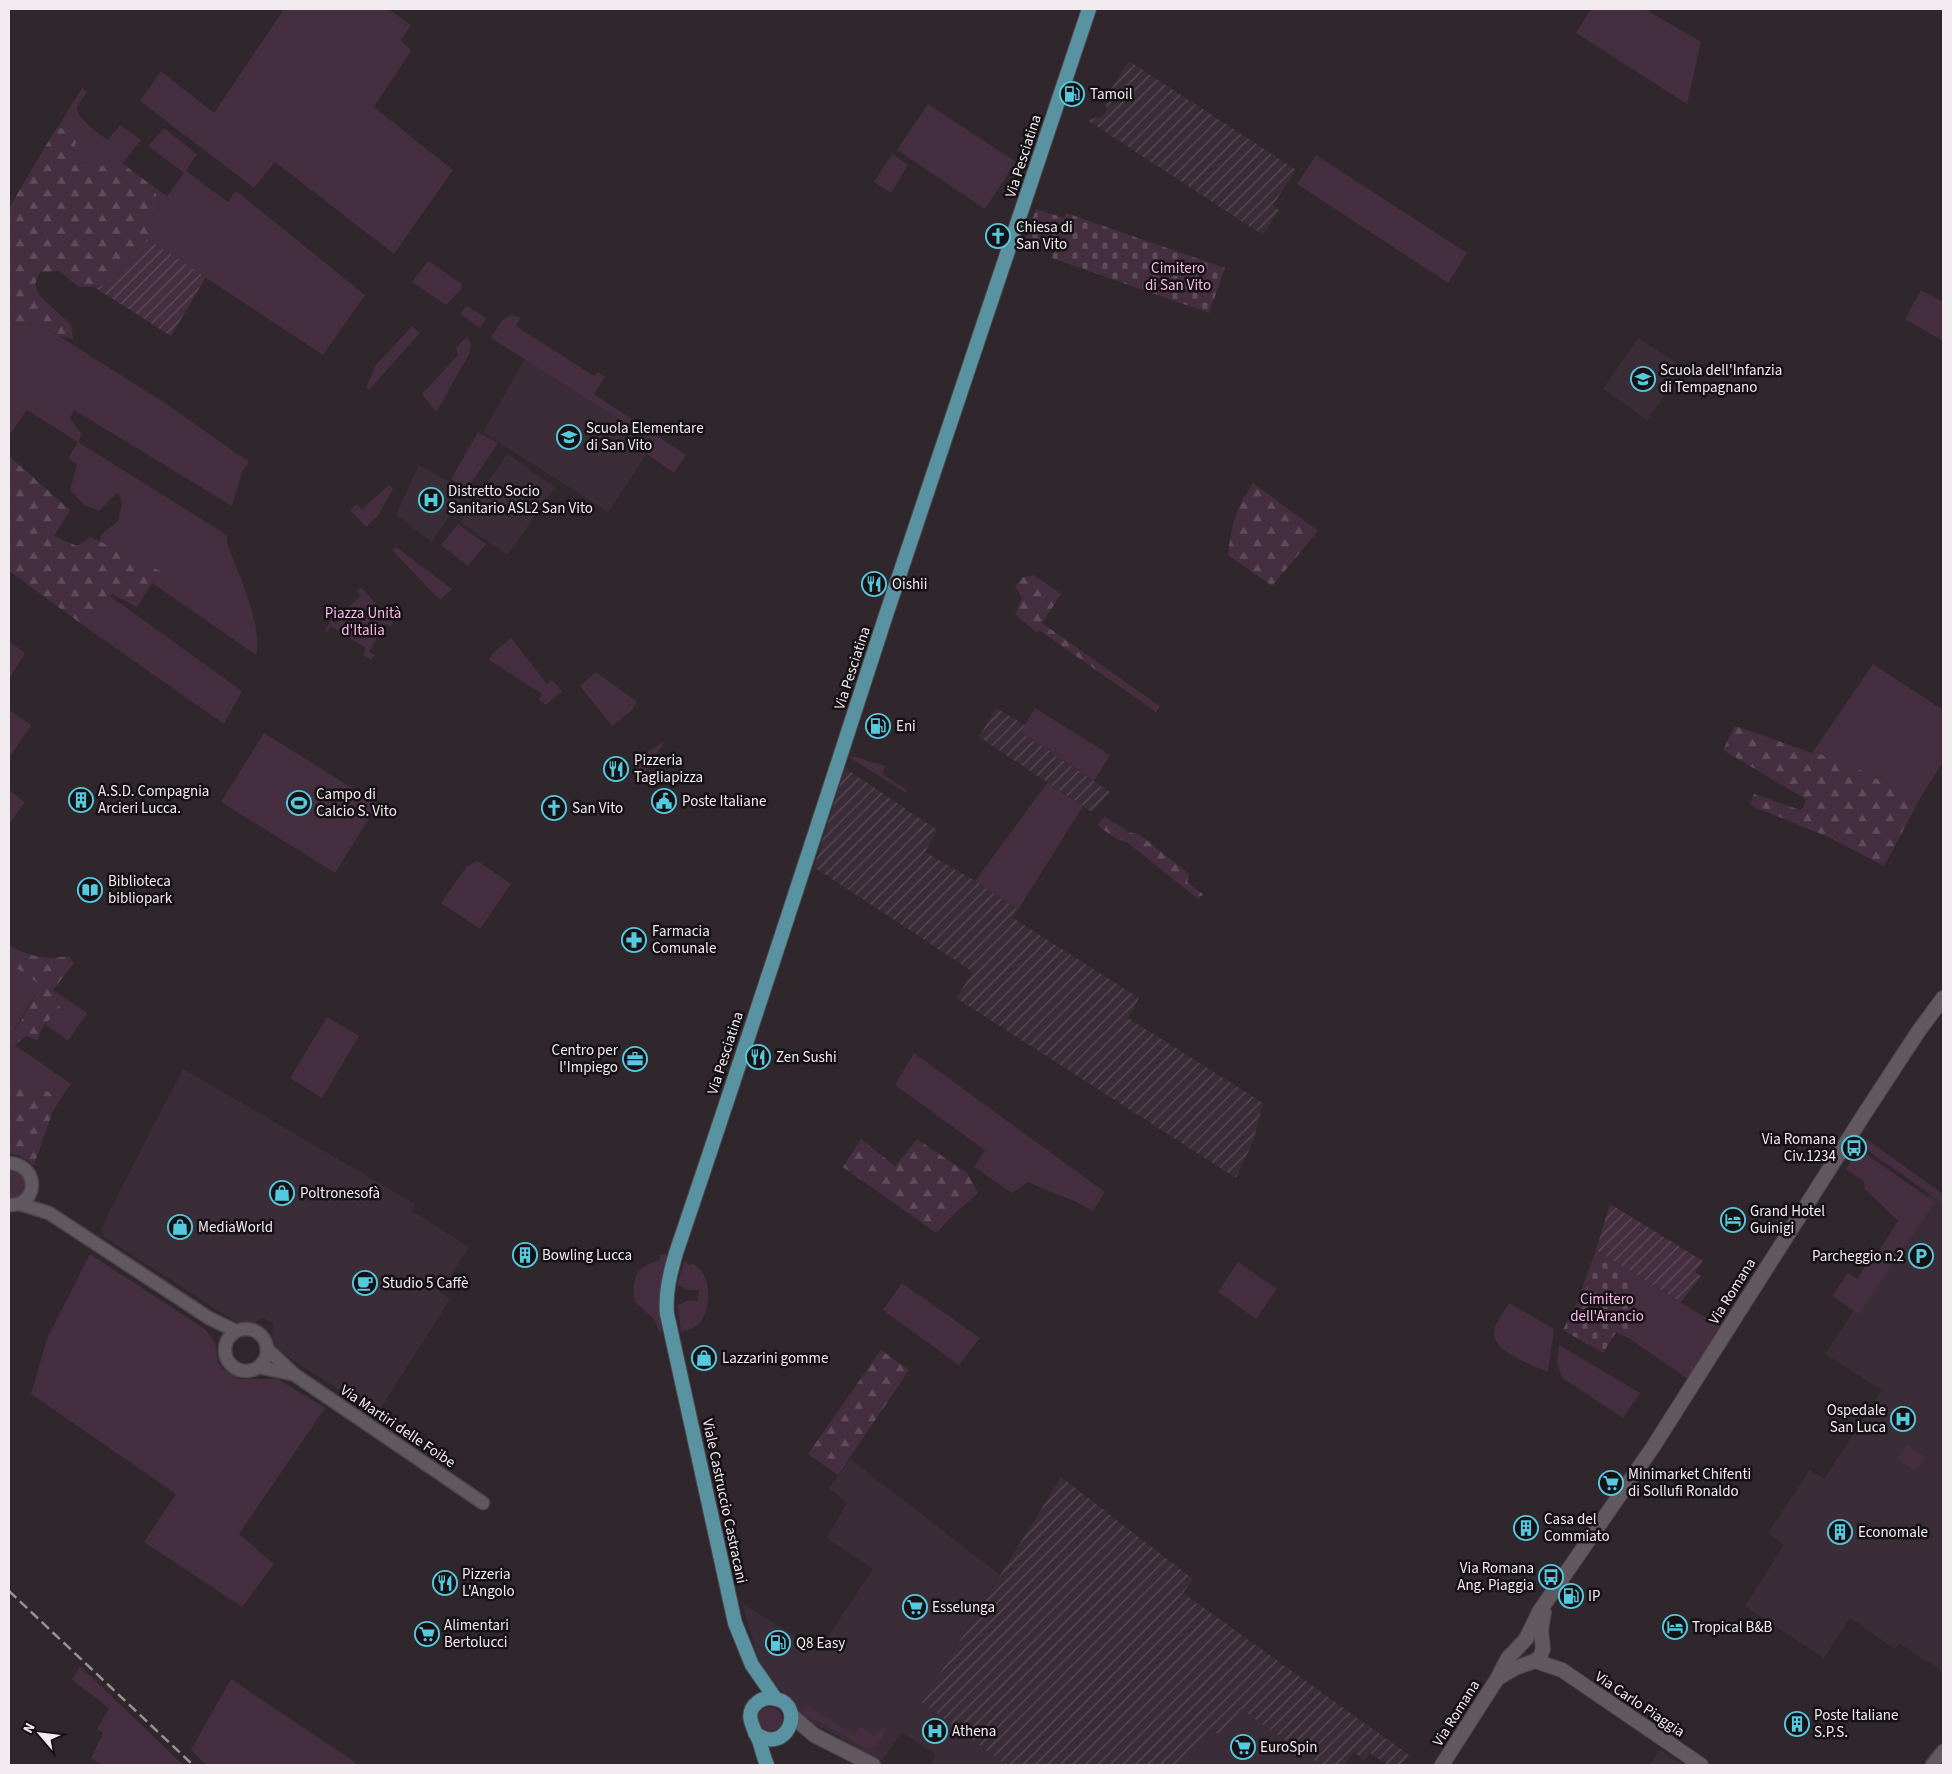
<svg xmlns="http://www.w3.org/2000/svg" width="1952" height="1774" font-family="'Source Sans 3',sans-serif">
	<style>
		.built { fill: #3b2d38 }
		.industrial { fill: url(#industrial-furrows) }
		.green { fill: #442e3f }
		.forest { fill: url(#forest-firs) }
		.cemetery { fill: url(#cemetery-stones) }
		.garden { fill: url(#garden-furrows) }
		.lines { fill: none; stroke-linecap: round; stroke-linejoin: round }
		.tertiary-casing { stroke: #4c454a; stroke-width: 15 }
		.secondary-casing { stroke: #4c454a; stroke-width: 16 }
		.primary-casing { stroke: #4c454a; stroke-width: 16 }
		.tertiary { stroke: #625960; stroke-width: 12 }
		.secondary { stroke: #625960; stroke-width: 14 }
		.primary { stroke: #5993a1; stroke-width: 14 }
		.rail { stroke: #979095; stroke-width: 2.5; stroke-dasharray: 10 5; stroke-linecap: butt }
		.labels { text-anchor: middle; stroke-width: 5; stroke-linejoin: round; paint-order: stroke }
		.poi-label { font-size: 15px; fill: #f2ecf0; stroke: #151114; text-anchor: start }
		.street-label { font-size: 15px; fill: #f2ecf0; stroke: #151114 }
		.park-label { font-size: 15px; fill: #f9b8e9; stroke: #151114 }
	</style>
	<defs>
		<pattern id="industrial-furrows" width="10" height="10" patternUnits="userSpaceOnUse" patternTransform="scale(1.25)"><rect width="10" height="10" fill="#3b2d38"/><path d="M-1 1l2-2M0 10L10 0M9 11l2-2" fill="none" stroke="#584c55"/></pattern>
		<pattern id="forest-firs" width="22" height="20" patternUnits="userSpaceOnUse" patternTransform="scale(1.25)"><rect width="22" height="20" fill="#442e3f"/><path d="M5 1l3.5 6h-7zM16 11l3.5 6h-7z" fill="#5f4c5b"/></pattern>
		<pattern id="cemetery-stones" width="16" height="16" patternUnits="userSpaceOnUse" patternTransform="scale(1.25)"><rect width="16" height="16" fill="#442e3f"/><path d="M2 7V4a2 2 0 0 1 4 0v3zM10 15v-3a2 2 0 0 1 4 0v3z" fill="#5f4c5b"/></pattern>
		<pattern id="garden-furrows" width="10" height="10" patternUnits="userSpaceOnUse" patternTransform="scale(1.25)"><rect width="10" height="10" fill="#442e3f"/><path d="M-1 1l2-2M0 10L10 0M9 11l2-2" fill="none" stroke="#5f4c5b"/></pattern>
	</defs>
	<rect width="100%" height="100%" fill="#30272d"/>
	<g class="built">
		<polygon points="1638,338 1684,368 1647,420 1603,389"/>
		<polygon points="525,359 655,442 608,512 483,432"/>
		<polygon points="507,454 555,487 508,555 460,522"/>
		<polygon points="419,465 466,491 432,542 396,515"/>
		<polygon points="183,1069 415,1204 412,1211 469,1247 440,1292 450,1299 377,1414 277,1350 272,1336 273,1323 264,1318 252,1324 236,1322 104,1237 102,1228 109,1212"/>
		<polygon points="1933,1190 1943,1197 1943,1672 1899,1643 1895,1649 1850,1618 1824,1658 1745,1606 1784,1545 1768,1533 1810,1470 1824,1479 1882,1390 1825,1354"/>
		<polygon points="850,1459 1000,1575 922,1702 1006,1765 930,1765 936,1755 902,1732 881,1762 823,1728 801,1719 789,1698 769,1682 762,1671 742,1603 818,1651 873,1569 827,1538 847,1503 829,1488"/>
		<polygon points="1241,1708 1321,1765 1184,1764 1209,1727 1221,1736"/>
		<polygon points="1660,1750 1683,1765 1650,1765"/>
	</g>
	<g class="industrial">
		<polygon points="1129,61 1296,170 1273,205 1279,210 1263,235 1087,120 1101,117 1107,109 1104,100"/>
		<polygon points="996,708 1025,725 1021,732 1110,792 1092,812 979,737"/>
		<polygon points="845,768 937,830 925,852 975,881 1018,910 1013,918 1139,998 1128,1018 1263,1103 1253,1142 1236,1178 956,998 973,972 814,867"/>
		<polygon points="1061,1477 1193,1579 1183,1593 1409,1755 1401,1765 1388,1765 1370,1753 1364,1760 1354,1752 1344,1765 1321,1765 1241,1709 1221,1736 1209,1728 1184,1764 1185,1765 1006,1765 922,1702"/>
	</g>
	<g class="green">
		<polygon points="284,9 388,9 411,25 401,40 411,51 374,107 453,170 394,254 275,162 254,188 140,101 161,71 214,113"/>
		<polygon points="1591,9 1645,9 1701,42 1687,104 1576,33"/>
		<path d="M 82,88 L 87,92 C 84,96 77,104 77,109 C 78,120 100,134 108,140 L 120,125 L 141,140 L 117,170 L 84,162 L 71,165 L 75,150 L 65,129 L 58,127 Z"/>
		<polygon points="928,104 1016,162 985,209 897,150"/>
		<polygon points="164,128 197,154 186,171 228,202 236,191 365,295 323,355 147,239 151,219 160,207 154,187 167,196 184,173 148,146"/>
		<polygon points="892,154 908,165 891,193 874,182"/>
		<polygon points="1316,155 1467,253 1448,283 1297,184"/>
		<polygon points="428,261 462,284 461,289 446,305 412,282"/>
		<polygon points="1921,290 1943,302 1943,341 1905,319"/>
		<polygon points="467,306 486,318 480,328 460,314"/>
		<polygon points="511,315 520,318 516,326 594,376 597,372 605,377 594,394 686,455 674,473 647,454 655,442 491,338 502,320"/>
		<path d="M 9,323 L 40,325 L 59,336 L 165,403 L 249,462 L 242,472 L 232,506 L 74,410 L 70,418 L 82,435 L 78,442 L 227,535 L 227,543 C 238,574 263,622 256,655 L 152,583 L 159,571 L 99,541 L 102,534 L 118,521 L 122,503 L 118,492 L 99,511 L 84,505 L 70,490 L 77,465 L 68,458 L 78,442 L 27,410 L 9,435 Z"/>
		<polygon points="412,326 420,333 369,390 366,387 376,365"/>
		<polygon points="467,336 471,345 469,354 437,411 435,411 422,394 458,355 456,348"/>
		<polygon points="478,432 498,443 467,489 451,479"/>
		<polygon points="389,485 393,489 377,517 366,527 350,510 357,504 362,509"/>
		<polygon points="458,524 486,544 468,566 441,545"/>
		<polygon points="396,547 452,589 440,600 392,550"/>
		<polygon points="361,587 393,623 391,627 385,624 369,652 375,655 371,660 363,655 366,648 331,626 327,632 325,630 331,620 336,624 347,608 361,596 357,591"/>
		<polygon points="110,596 242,691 224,724 87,628"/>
		<polygon points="511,638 547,684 552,680 562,691 546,705 539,700 542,694 489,660 492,654"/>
		<polygon points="9,641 25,653 9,679"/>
		<polygon points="1873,664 1943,710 1943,762 1919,800 1884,866 1831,838 1750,805 1754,794 1800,810 1804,807 1806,799 1723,750 1735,726 1812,753"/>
		<polygon points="596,672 637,702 631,711 612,726 580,686"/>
		<polygon points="1035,708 1110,755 1094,781 1021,732"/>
		<polygon points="9,710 31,725 9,758"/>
		<polygon points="264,733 378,804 335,873 221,802"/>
		<polygon points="664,742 645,773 642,775 632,764 632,761"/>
		<polygon points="853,756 885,766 882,774 907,790 906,793 849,757"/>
		<polygon points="1047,783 1083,806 1018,910 975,881"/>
		<polygon points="9,790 25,802 10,823 9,822"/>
		<polygon points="476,861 479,862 511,884 480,929 441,903 467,866"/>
		<path d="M 9,963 L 42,984 C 30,1002 22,1020 9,1036 Z"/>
		<polygon points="53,990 87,1013 68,1041 45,1024 60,1007"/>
		<polygon points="327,1017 359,1036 322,1098 290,1078"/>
		<polygon points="15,1045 71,1084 64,1094 32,1089 9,1078 9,1050"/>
		<path d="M 914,1053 L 1105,1192 L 1093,1211 C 1073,1198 1050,1193 1028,1182 L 1012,1193 L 974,1167 L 985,1150 L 895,1085 Z"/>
		<polygon points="1866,1139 1943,1194 1943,1203 1861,1146"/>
		<polygon points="1859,1149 1935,1202 1859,1314 1832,1296 1848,1273 1857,1279 1876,1250 1879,1251 1898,1221 1865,1189 1864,1182 1846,1169"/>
		<path d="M 9,1171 L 19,1172 C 27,1181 28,1187 21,1197 L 9,1199 Z"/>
		<polygon points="1596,1250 1723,1328 1688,1379 1630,1339 1644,1314 1633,1307 1638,1300 1588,1281 1590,1282 1584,1293 1585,1294 1580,1304 1577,1302"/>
		<polygon points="90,1254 205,1329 215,1342 218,1362 223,1369 237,1379 278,1379 325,1408 239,1534 274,1564 242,1607 144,1542 176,1494 31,1394 47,1339"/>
		<path d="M 666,1254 L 669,1256 C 658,1282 657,1305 662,1332 L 660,1334 L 655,1320 L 635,1302 C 631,1278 636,1266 660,1260 L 659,1255 Z"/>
		<path d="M 684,1261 L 690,1265 L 693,1263 C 697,1267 701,1270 704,1275 C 712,1289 709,1320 693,1328 C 689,1330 685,1330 681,1331 L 677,1305 L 690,1300 L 698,1301 L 699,1290 L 690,1290 L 677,1285 Z"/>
		<polygon points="1238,1262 1277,1289 1256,1319 1218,1292"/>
		<polygon points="902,1283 980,1338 959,1365 883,1310"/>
		<path d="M 1509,1303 L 1554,1329 L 1548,1372 C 1534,1367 1495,1351 1494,1335 C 1493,1324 1505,1311 1509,1303 Z"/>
		<polygon points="1559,1345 1640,1393 1623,1418 1562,1378 1557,1362"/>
		<polygon points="1907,1444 1925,1457 1915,1471 1897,1459"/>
		<polygon points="80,1666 183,1765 102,1765 91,1758 103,1733 97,1729 109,1708 72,1680"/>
		<polygon points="231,1679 355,1762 353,1765 206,1765 191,1750"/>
		<polygon points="807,1705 854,1735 860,1727 875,1736 882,1727 887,1730 876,1747 866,1749 833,1729 802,1714"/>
		<circle cx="770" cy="1719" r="12"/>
	</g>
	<g class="forest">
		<polygon points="57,127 65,129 76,138 75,150 72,165 84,162 117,169 123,164 154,187 160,207 151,219 148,237 140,254 119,270 113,282 103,286 79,287 59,271 40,272 35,284 40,296 71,325 73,339 59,336 40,325 9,323 9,208"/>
		<polygon points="9,456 70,510 54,536 77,546 91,537 160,571 137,607 112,594 87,628 9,571"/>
		<path d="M 1253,483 L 1318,531 L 1272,586 L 1228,555 C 1232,522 1235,511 1253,483 Z"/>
		<polygon points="1034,575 1061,594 1042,623 1159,706 1156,712 1039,630 1037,633 1015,614 1022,598 1015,586 1023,577"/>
		<polygon points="1735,726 1812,753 1832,757 1851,765 1884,783 1916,806 1884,866 1831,838 1750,805 1754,794 1800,810 1804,807 1806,799 1723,750"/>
		<polygon points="1105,817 1129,832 1140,835 1189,874 1187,882 1203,894 1198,899 1128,843 1115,838 1097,825"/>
		<path d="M 9,945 C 29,957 46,960 69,956 L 74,963 L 53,990 L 60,1007 L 42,1028 L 37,1040 L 26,1036 L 9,1050 L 9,1036 L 21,1021 L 41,985 L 9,963 Z"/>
		<polygon points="9,1078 32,1089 64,1094 53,1111 34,1165 19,1155 9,1154"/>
		<polygon points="861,1139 895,1166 917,1139 967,1173 978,1193 954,1214 936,1233 843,1167"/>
		<polygon points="881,1350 909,1370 838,1475 808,1454"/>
	</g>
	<g class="cemetery">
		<polygon points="1036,209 1064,218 1066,213 1225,268 1209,313 1052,258 1054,251 1025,240"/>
		<polygon points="1600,1260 1619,1271 1636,1290 1632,1296 1638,1300 1633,1307 1644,1314 1630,1339 1616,1332 1603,1353 1563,1330 1577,1302 1580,1303 1585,1294 1583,1293 1590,1282 1588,1280"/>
	</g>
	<g class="garden">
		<polygon points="147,239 206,277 171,336 94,287 103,286 113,282 119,270 140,254"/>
		<polygon points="1610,1204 1703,1261 1695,1272 1701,1276 1681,1302 1596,1250"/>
	</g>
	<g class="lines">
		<defs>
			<g id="tertiary">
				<path d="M 9,1163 C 40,1165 39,1206 9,1205"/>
				<polyline points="20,1204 49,1213 209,1318 236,1331"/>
				<circle cx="246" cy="1350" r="21"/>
				<polyline points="267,1349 295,1375 483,1503"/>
				<polyline points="259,1367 292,1374"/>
				<polyline points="1932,1765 1943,1751"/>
			</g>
			<g id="secondary">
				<polyline points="1535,1661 1562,1670 1701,1765"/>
				<polyline points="1497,1679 1515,1668 1535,1661 1540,1657 1543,1649 1541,1630 1544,1612"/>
				<polyline points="791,1715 814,1735 873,1765"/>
				<polyline points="1442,1765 1497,1679 1508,1658 1526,1639 1539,1612 1653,1447 1863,1116 1918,1032 1943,998"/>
			</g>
			<g id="primary">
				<path d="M 775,1698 L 752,1665 L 735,1623 L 667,1314 C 665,1293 670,1274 676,1253 C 748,1041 817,828 886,615 C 952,412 1023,211 1089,9"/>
				<path d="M 755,1733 C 786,1757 807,1706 776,1699 C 770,1697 763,1698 758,1702 C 742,1714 755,1729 760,1743 C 762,1750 764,1758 767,1765"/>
			</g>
		</defs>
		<use href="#tertiary" class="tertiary-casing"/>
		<use href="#secondary" class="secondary-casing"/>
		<use href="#primary" class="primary-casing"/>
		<use href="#tertiary" class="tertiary"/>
		<use href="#secondary" class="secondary"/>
		<use href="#primary" class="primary"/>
		<polyline class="rail" points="9,1591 193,1765"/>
	</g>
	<defs>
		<symbol id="fuel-ring" viewBox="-11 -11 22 22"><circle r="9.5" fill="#151114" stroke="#55cadf" stroke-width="1.5"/><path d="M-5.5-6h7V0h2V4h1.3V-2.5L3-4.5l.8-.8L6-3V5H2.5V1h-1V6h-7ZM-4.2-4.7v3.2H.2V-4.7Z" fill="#55cadf"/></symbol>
		<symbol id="church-ring" viewBox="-11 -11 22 22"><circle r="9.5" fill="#151114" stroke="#55cadf" stroke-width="1.5"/><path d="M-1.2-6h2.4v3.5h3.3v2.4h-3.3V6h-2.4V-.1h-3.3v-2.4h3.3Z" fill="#55cadf"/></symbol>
		<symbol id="school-ring" viewBox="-11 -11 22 22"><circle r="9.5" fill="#151114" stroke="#55cadf" stroke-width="1.5"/><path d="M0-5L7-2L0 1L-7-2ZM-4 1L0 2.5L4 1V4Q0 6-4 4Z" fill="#55cadf"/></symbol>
		<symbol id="hospital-ring" viewBox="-11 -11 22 22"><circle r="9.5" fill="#151114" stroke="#55cadf" stroke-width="1.5"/><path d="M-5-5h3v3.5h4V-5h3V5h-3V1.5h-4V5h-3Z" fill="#55cadf"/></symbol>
		<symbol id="restaurant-ring" viewBox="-11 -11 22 22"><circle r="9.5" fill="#151114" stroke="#55cadf" stroke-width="1.5"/><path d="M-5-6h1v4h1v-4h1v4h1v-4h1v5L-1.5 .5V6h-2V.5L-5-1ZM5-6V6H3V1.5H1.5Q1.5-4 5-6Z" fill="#55cadf"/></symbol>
		<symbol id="building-ring" viewBox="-11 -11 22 22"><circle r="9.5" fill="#151114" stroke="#55cadf" stroke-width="1.5"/><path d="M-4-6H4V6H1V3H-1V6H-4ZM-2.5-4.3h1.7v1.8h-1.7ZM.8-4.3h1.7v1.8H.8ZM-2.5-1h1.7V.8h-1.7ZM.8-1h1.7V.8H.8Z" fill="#55cadf"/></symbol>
		<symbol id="civic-ring" viewBox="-11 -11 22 22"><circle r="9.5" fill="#151114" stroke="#55cadf" stroke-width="1.5"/><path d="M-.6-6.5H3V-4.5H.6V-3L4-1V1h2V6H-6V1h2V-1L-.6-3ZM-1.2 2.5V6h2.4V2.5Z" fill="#55cadf"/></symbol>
		<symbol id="stadium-ring" viewBox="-11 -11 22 22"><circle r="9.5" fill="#151114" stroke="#55cadf" stroke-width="1.5"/><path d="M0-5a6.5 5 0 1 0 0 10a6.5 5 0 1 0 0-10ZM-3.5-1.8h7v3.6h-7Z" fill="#55cadf"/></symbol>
		<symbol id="library-ring" viewBox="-11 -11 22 22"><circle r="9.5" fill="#151114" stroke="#55cadf" stroke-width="1.5"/><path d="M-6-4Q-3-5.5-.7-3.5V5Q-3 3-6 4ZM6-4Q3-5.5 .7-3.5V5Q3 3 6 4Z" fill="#55cadf"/></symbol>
		<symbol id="pharmacy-ring" viewBox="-11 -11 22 22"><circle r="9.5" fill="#151114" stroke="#55cadf" stroke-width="1.5"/><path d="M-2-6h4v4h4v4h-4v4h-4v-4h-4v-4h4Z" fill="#55cadf"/></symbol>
		<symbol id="office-ring" viewBox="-11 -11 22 22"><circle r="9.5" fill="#151114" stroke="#55cadf" stroke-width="1.5"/><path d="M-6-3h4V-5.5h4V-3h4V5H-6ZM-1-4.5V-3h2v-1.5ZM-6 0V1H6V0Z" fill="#55cadf"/></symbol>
		<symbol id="bus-ring" viewBox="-11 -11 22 22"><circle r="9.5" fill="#151114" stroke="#55cadf" stroke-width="1.5"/><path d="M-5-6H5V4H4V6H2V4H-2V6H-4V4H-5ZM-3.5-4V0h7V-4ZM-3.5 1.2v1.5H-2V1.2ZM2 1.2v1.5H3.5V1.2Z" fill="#55cadf"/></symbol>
		<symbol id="shop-ring" viewBox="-11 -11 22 22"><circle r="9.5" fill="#151114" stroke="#55cadf" stroke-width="1.5"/><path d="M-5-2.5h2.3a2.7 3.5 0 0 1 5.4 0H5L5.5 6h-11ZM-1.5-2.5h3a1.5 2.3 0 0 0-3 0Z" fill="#55cadf"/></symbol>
		<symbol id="hotel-ring" viewBox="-11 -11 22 22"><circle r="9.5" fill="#151114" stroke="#55cadf" stroke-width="1.5"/><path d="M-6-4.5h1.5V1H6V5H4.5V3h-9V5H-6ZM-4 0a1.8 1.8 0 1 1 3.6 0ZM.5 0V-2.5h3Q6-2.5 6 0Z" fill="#55cadf"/></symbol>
		<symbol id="parking-ring" viewBox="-11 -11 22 22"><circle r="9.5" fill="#151114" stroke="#55cadf" stroke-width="1.5"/><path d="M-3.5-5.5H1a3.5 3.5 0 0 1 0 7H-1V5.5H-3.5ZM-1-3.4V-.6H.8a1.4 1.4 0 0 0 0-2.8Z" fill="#55cadf"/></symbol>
		<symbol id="cafe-ring" viewBox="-11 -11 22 22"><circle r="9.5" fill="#151114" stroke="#55cadf" stroke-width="1.5"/><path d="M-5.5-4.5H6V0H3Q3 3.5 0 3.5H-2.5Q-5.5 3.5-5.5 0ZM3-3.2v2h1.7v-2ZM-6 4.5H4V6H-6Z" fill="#55cadf"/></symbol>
		<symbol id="supermarket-ring" viewBox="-11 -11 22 22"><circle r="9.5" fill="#151114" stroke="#55cadf" stroke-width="1.5"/><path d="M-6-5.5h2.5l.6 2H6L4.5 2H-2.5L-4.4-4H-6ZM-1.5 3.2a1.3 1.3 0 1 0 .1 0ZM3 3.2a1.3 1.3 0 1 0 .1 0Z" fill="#55cadf"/></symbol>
	</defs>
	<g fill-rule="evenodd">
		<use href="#fuel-ring" x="1058" y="80" width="28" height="28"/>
		<use href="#church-ring" x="984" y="222" width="28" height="28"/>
		<use href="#school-ring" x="1629" y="365" width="28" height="28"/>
		<use href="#school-ring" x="555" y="423" width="28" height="28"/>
		<use href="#hospital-ring" x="417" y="486" width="28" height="28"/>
		<use href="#restaurant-ring" x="860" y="570" width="28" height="28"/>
		<use href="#fuel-ring" x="864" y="712" width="28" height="28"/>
		<use href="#restaurant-ring" x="602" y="755" width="28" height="28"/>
		<use href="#building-ring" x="67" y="786" width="28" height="28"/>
		<use href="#civic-ring" x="650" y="787" width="28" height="28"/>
		<use href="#stadium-ring" x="285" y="789" width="28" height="28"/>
		<use href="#church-ring" x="540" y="794" width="28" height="28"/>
		<use href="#library-ring" x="76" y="876" width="28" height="28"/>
		<use href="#pharmacy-ring" x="620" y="926" width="28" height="28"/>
		<use href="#restaurant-ring" x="744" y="1043" width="28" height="28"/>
		<use href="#office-ring" x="621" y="1045" width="28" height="28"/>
		<use href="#bus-ring" x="1840" y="1134" width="28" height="28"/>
		<use href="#shop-ring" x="268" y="1179" width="28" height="28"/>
		<use href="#hotel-ring" x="1719" y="1206" width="28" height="28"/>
		<use href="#shop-ring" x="166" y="1213" width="28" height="28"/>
		<use href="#building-ring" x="511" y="1241" width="28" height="28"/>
		<use href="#parking-ring" x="1907" y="1242" width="28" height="28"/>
		<use href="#cafe-ring" x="351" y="1269" width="28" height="28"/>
		<use href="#shop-ring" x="690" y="1344" width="28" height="28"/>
		<use href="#hospital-ring" x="1889" y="1405" width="28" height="28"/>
		<use href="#supermarket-ring" x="1597" y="1469" width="28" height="28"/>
		<use href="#building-ring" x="1512" y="1514" width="28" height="28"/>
		<use href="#building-ring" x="1826" y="1518" width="28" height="28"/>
		<use href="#bus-ring" x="1537" y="1563" width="28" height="28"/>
		<use href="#restaurant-ring" x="431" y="1569" width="28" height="28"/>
		<use href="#fuel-ring" x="1557" y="1582" width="28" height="28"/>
		<use href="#supermarket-ring" x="901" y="1593" width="28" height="28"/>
		<use href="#hotel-ring" x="1661" y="1613" width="28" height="28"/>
		<use href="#supermarket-ring" x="413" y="1620" width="28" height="28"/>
		<use href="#fuel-ring" x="764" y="1629" width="28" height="28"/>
		<use href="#building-ring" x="1783" y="1710" width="28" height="28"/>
		<use href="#hospital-ring" x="921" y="1717" width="28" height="28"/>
		<use href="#supermarket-ring" x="1229" y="1733" width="28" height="28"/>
	</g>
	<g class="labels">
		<g class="poi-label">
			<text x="1090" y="99">Tamoil</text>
			<text x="1016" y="232">Chiesa di<tspan x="1016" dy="17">San Vito</tspan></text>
			<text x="1660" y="375">Scuola dell'Infanzia<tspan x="1660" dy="17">di Tempagnano</tspan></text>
			<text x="586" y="433">Scuola Elementare<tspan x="586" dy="17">di San Vito</tspan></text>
			<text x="448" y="496">Distretto Socio<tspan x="448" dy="17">Sanitario ASL2 San Vito</tspan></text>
			<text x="892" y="589">Oishii</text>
			<text x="896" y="731">Eni</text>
			<text x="634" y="765">Pizzeria<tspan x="634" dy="17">Tagliapizza</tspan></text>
			<text x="98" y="796">A.S.D. Compagnia<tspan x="98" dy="17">Arcieri Lucca.</tspan></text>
			<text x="316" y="799">Campo di<tspan x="316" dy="17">Calcio S. Vito</tspan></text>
			<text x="682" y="806">Poste Italiane</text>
			<text x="572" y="813">San Vito</text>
			<text x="108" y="886">Biblioteca<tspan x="108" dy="17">bibliopark</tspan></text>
			<text x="652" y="936">Farmacia<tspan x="652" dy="17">Comunale</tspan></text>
			<text x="618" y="1055" text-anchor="end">Centro per<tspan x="618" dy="17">l'Impiego</tspan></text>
			<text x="776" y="1062">Zen Sushi</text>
			<text x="1836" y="1144" text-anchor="end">Via Romana<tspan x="1836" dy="17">Civ.1234</tspan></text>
			<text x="300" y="1198">Poltronesofà</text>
			<text x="1750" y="1216">Grand Hotel<tspan x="1750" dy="17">Guinigi</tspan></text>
			<text x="198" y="1232">MediaWorld</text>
			<text x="542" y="1260">Bowling Lucca</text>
			<text x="1904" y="1261" text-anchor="end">Parcheggio n.2</text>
			<text x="382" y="1288">Studio 5 Caffè</text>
			<text x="722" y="1363">Lazzarini gomme</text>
			<text x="1886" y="1415" text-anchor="end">Ospedale<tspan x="1886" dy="17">San Luca</tspan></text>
			<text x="1628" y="1479">Minimarket Chifenti<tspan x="1628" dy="17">di Sollufi Ronaldo</tspan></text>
			<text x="1544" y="1524">Casa del<tspan x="1544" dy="17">Commiato</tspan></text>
			<text x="1858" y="1537">Economale</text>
			<text x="1534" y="1573" text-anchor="end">Via Romana<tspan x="1534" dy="17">Ang. Piaggia</tspan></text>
			<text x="462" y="1579">Pizzeria<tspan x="462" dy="17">L'Angolo</tspan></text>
			<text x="1588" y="1601">IP</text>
			<text x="932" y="1612">Esselunga</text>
			<text x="444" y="1630">Alimentari<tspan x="444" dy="17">Bertolucci</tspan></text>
			<text x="1692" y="1632">Tropical B&amp;B</text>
			<text x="796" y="1648">Q8 Easy</text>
			<text x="1814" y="1720">Poste Italiane<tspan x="1814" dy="17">S.P.S.</tspan></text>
			<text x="952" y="1736">Athena</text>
			<text x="1260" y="1752">EuroSpin</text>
		</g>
		<g class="street-label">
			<text transform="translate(1023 156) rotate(-72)" y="5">Via Pesciatina</text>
			<text transform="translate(852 668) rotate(-72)" y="5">Via Pesciatina</text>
			<text transform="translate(725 1053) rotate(-72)" y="5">Via Pesciatina</text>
			<text transform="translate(1732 1291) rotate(-58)" y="5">Via Romana</text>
			<text transform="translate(398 1426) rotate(34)" y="5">Via Martiri delle Foibe</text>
			<text transform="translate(725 1501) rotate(78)" y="5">Viale Castruccio Castracani</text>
			<text transform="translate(1640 1704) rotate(34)" y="5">Via Carlo Piaggia</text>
			<text transform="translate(1456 1713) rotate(-58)" y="5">Via Romana</text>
		</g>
		<g class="park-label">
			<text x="1178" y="273">Cimitero<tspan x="1178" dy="17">di San Vito</tspan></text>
			<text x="363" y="618">Piazza Unità<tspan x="363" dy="17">d'Italia</tspan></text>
			<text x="1607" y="1304">Cimitero<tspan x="1607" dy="17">dell'Arancio</tspan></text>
		</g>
	</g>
	<rect width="1952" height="1774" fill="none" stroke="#f2ecf0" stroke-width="20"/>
	<g transform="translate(40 1734) rotate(298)" stroke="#151114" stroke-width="4" paint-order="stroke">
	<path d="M0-4L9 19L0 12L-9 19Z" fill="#f2ecf0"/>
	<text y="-8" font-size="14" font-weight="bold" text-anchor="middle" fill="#f2ecf0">N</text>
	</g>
</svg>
